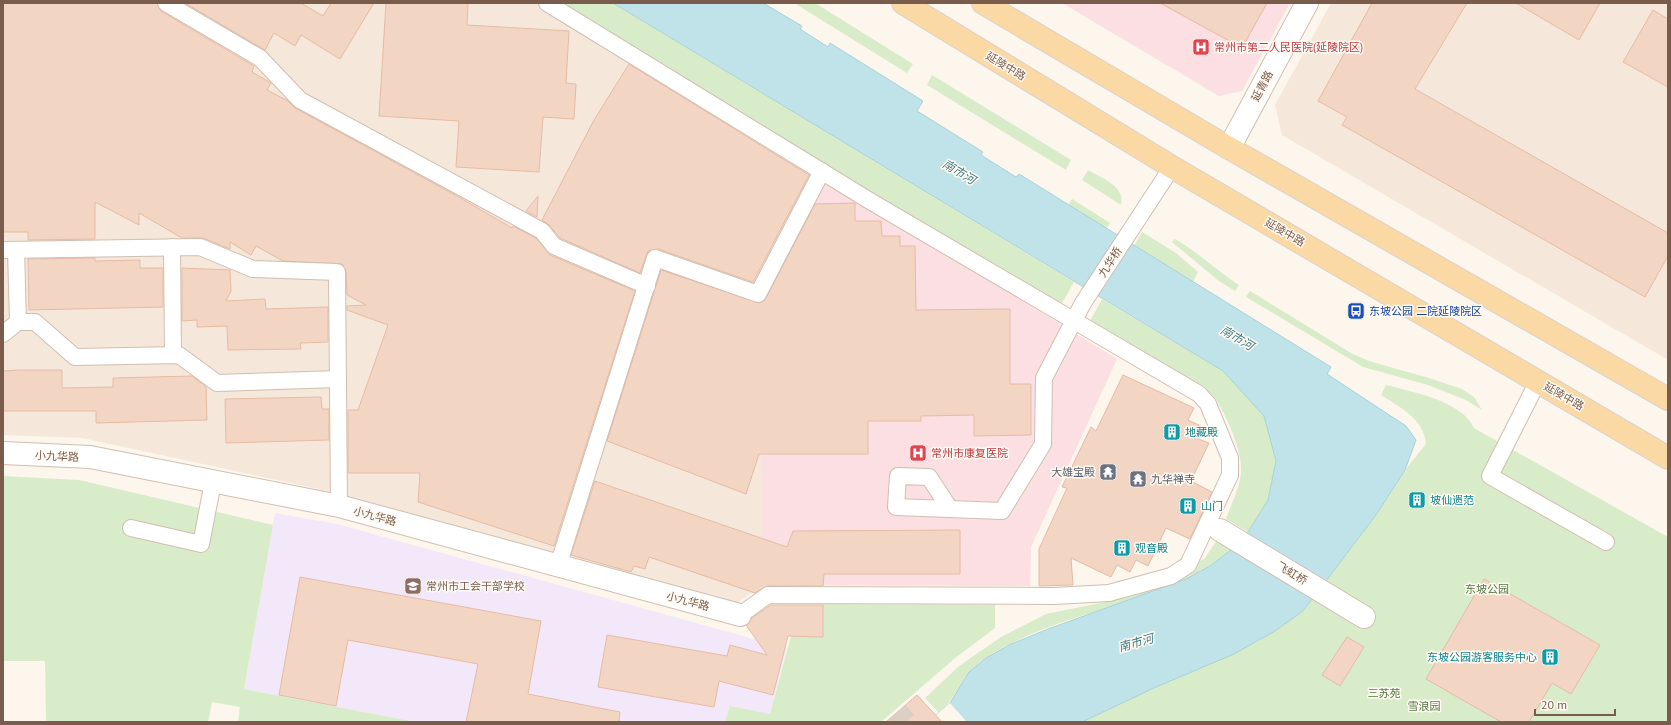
<svg xmlns="http://www.w3.org/2000/svg" width="1671" height="725" font-family="'PT Sans','Noto Sans SC',sans-serif">
	<style>
		.residential { fill: #f5e8da }
		.education { fill: #f3e8fa }
		.medical { fill: #fbdfe3 }
		.green { fill: #d8ecc9 }
		.water { fill: #bfe3e8; stroke: #a5d3da }
		.pier { fill: #fdf6ec }
		.building { fill: #f3d5c3; stroke: #e6bba3 }
		.lines { fill: none; stroke-linecap: round; stroke-linejoin: round }
		.street-tunnel { stroke: #dcd0c4; stroke-width: 22; stroke-dasharray: 22 11; stroke-linecap: butt }
		.lane-casing { stroke: #d1beb0; stroke-width: 18 }
		.street-casing { stroke: #d1beb0; stroke-width: 24 }
		.primary-casing { stroke: #dad1cd; stroke-width: 24 }
		.lane { stroke: #fff; stroke-width: 16 }
		.street { stroke: #fff; stroke-width: 22 }
		.primary { stroke: #fbd9a5; stroke-width: 22 }
		.labels { text-anchor: middle; stroke-width: 3; stroke-linejoin: round; paint-order: stroke }
		.health-label { font-size: 11px; fill: #be3a42; stroke: #fffaf3; text-anchor: start }
		.street-label { font-size: 11px; fill: #7a5c4d; stroke: #fffaf3 }
		.transit-label { font-size: 11px; fill: #164399; stroke: #fffaf3; text-anchor: start }
		.culture-label { font-size: 11px; fill: #0d838f; stroke: #fffaf3; text-anchor: start }
		.worship-label { font-size: 11px; fill: #5b616d; stroke: #fffaf3; text-anchor: end }
		.education-label { font-size: 11px; fill: #785e54; stroke: #fffaf3; text-anchor: start }
		.park-label { font-size: 11px; fill: #537a41; stroke: #fffaf3 }
		.water-label { font-size: 12px; font-style: italic; fill: #437c86; stroke: #fffaf3 }
	</style>
	<rect width="100%" height="100%" fill="#fdf6ec"/>
	<g class="residential">
		<polygon points="3,3 535,3 824,178 764,585 735,604 332,492 82,438 3,435"/>
		<polygon points="1331,3 1668,3 1668,360 1282,135 1275,105"/>
	</g>
	<polygon class="education" points="275,513 337,524 787,648 770,714 730,706 725,722 416,722 244,689"/>
	<g class="medical">
		<polygon points="1062,3 1290,3 1242,91 1219,96"/>
		<polygon points="824,178 1117,359 1031,547 1030,586 764,585 760,302"/>
	</g>
	<g class="green">
		<polygon points="560,3 613,3 1074,282 1061,305 818,161"/>
		<polygon points="794,3 815,3 913,64 907,73"/>
		<polygon points="932,75 1071,160 1066,170 927,85"/>
		<path d="M 1088,170 C 1101,178 1126,186 1121,205 L 1082,180 Z"/>
		<polygon points="1072,199 1110,223 1106,229 1068,205"/>
		<polygon points="1142,232 1176,253 1198,272 1193,282 1134,246"/>
		<path d="M 1175,239 C 1198,252 1217,271 1239,285 L 1235,291 L 1219,281 L 1172,242 Z"/>
		<polygon points="1250,291 1351,353 1369,361 1429,378 1462,389 1474,397 1482,410 1466,400 1428,385 1363,367 1246,297"/>
		<path d="M 1102,299 L 1223,371 L 1264,416 L 1276,461 L 1268,500 L 1248,532 L 1226,519 C 1231,504 1240,488 1241,472 C 1243,453 1227,417 1217,401 C 1214,396 1209,392 1205,387 L 1090,321 Z"/>
		<path d="M 1386,385 C 1413,392 1462,401 1474,428 L 1668,537 L 1668,722 L 1082,722 L 1156,687 L 1303,611 L 1376,515 L 1405,470 L 1426,444 C 1424,419 1400,407 1381,395 Z"/>
		<polygon points="3,476 79,480 273,525 244,689 416,722 238,722 240,707 212,702 208,722 46,722 45,661 3,661"/>
		<path d="M 1217,540 L 1231,550 C 1216,561 1202,572 1185,580 C 1122,608 1040,621 984,659 C 964,672 957,697 939,713 L 925,698 L 959,666 L 1001,637 L 1046,614 L 1110,601 L 1185,570 L 1205,558 Z"/>
		<polygon points="823,604 995,605 995,628 954,659 881,722 725,722 730,706 770,714 791,636 822,637"/>
	</g>
	<polygon class="water" points="613,3 763,3 802,26 800,29 828,47 830,43 923,101 917,111 983,152 981,155 1016,177 1019,174 1331,367 1327,374 1406,426 1416,440 1405,470 1376,515 1303,611 1275,631 1234,654 1156,687 1082,722 928,722 950,703 969,672 986,658 1011,644 1048,629 1186,579 1210,566 1231,550 1248,532 1268,500 1276,461 1264,416 1223,371"/>
	<polygon class="pier" points="950,703 967,722 926,722 936,715"/>
	<g class="building">
		<polygon points="3,3 157,3 161,11 254,66 252,72 271,83 267,90 288,101 295,108 455,195 512,228 513,226 536,238 550,255 635,291 554,546 418,502 420,473 348,473 348,410 358,410 388,325 347,310 347,306 366,305 347,295 346,272 342,264 283,261 256,246 251,255 230,242 230,249 203,238 182,238 139,213 139,225 95,202 95,239 28,240 28,232 3,232"/>
		<polygon points="185,3 301,3 323,16 331,3 374,3 340,59 301,35 295,46 274,33 265,50"/>
		<polygon points="386,3 468,3 467,25 569,31 566,83 576,84 574,119 543,117 539,172 456,167 459,121 379,116"/>
		<polygon points="1160,3 1267,3 1242,48"/>
		<polygon points="1372,3 1467,3 1415,89 1668,233 1668,256 1645,297 1342,125 1347,117 1318,101"/>
		<polygon points="1516,3 1600,3 1579,40"/>
		<polygon points="1653,10 1668,19 1668,87 1623,62"/>
		<polygon points="629,64 809,175 753,282 658,249 648,251 640,273 560,238 549,225 542,220 594,120"/>
		<polygon points="538,196 537,217 526,211"/>
		<polygon points="855,203 855,221 881,221 882,236 900,236 900,246 915,246 916,310 1010,309 1010,384 1031,384 1031,435 974,436 974,415 921,416 921,421 868,421 868,454 759,454 746,494 607,441 661,270 760,303 766,298 815,204"/>
		<polygon points="95,258 95,261 140,260 140,268 163,268 163,307 29,310 28,259"/>
		<polygon points="182,268 230,270 231,291 226,301 265,299 266,309 328,307 328,342 300,343 301,349 228,350 227,326 197,327 197,320 182,321"/>
		<polygon points="19,370 62,370 62,388 113,387 113,378 192,376 206,387 207,420 96,423 96,411 3,411 3,371"/>
		<polygon points="1123,375 1194,408 1188,420 1201,426 1196,438 1209,443 1191,481 1212,492 1190,539 1166,528 1148,566 1136,560 1130,572 1117,565 1111,577 1071,558 1073,585 1039,586 1039,549 1067,488 1062,487 1091,427 1096,431"/>
		<polygon points="321,397 322,409 329,409 329,440 226,443 225,399"/>
		<polygon points="595,481 787,547 793,531 960,530 960,574 824,574 823,586 768,586 755,593 649,557 645,569 634,566 631,572 571,555"/>
		<polygon points="300,577 541,621 528,694 620,712 619,722 466,722 478,664 348,640 336,706 279,695"/>
		<polygon points="1484,579 1600,645 1571,694 1552,683 1529,722 1501,722 1426,679"/>
		<polygon points="771,605 823,605 823,637 788,636 773,695 719,681 714,707 598,687 607,635 727,656 730,645 767,655 746,625 752,618"/>
		<polygon points="1347,637 1364,647 1340,686 1322,675"/>
		<polygon points="917,695 942,722 886,722"/>
	</g>
	<g class="lines">
		<polyline class="street-tunnel" points="897,712 906,722"/>
		<defs>
			<g id="lane">
				<polyline points="166,3 260,58 300,100 542,231 554,246 647,286"/>
				<polyline points="547,3 870,201 1199,394 1208,404 1230,458 1230,475 1188,565 1171,576 1109,593 1054,596 768,595 740,615"/>
				<polyline points="172,247 173,355"/>
				<polyline points="3,250 200,247 253,269 337,272 339,506"/>
				<polyline points="16,250 18,322"/>
				<polyline points="3,334 18,322 35,322 75,357 179,355 217,383 338,379"/>
				<polyline points="1538,381 1490,476 1606,542"/>
				<polyline points="950,509 929,477 898,476 896,507 1002,511 1043,444 1044,378 1083,303 1172,167"/>
				<polyline points="131,528 201,544 213,482"/>
				<polyline points="558,566 655,258 758,294 822,171"/>
			</g>
			<g id="street">
				<polyline points="1229,148 1307,3"/>
				<polyline points="3,453 90,457 339,506 740,615"/>
				<polyline points="1220,530 1364,617"/>
			</g>
			<g id="primary">
				<polyline points="903,3 1172,167 1668,458"/>
				<polyline points="983,3 1229,148 1668,399"/>
			</g>
		</defs>
		<use href="#lane" class="lane-casing"/>
		<use href="#street" class="street-casing"/>
		<use href="#primary" class="primary-casing"/>
		<use href="#lane" class="lane"/>
		<use href="#street" class="street"/>
		<use href="#primary" class="primary"/>
	</g>
	<defs>
		<symbol id="hospital-square" viewBox="-11 -11 22 22"><rect x="-9" y="-9" width="18" height="18" rx="4" fill="#e0444e" stroke="#fffaf3"/><path d="M-5-5h3v3.5h4V-5h3V5h-3V1.5h-4V5h-3Z" fill="#fff"/></symbol>
		<symbol id="bus-square" viewBox="-11 -11 22 22"><rect x="-9" y="-9" width="18" height="18" rx="4" fill="#1a4fb4" stroke="#fffaf3"/><path d="M-5-6H5V4H4V6H2V4H-2V6H-4V4H-5ZM-3.5-4V0h7V-4ZM-3.5 1.2v1.5H-2V1.2ZM2 1.2v1.5H3.5V1.2Z" fill="#fff"/></symbol>
		<symbol id="building-square" viewBox="-11 -11 22 22"><rect x="-9" y="-9" width="18" height="18" rx="4" fill="#0f9aa8" stroke="#fffaf3"/><path d="M-4-6H4V6H1V3H-1V6H-4ZM-2.5-4.3h1.7v1.8h-1.7ZM.8-4.3h1.7v1.8H.8ZM-2.5-1h1.7V.8h-1.7ZM.8-1h1.7V.8H.8Z" fill="#fff"/></symbol>
		<symbol id="temple-square" viewBox="-11 -11 22 22"><rect x="-9" y="-9" width="18" height="18" rx="4" fill="#6b7280" stroke="#fffaf3"/><path d="M0-6L5-2H3V0L6.5 2.5H4V6H1.5V3h-3V6H-4V2.5H-6.5L-3 0V-2H-5Z" fill="#fff"/></symbol>
		<symbol id="school-square" viewBox="-11 -11 22 22"><rect x="-9" y="-9" width="18" height="18" rx="4" fill="#8d6e63" stroke="#fffaf3"/><path d="M0-5L7-2L0 1L-7-2ZM-4 1L0 2.5L4 1V4Q0 6-4 4Z" fill="#fff"/></symbol>
	</defs>
	<g fill-rule="evenodd">
		<use href="#hospital-square" x="1191" y="37" width="20" height="20"/>
		<use href="#bus-square" x="1346" y="301" width="20" height="20"/>
		<use href="#building-square" x="1162" y="422" width="20" height="20"/>
		<use href="#hospital-square" x="908" y="443" width="20" height="20"/>
		<use href="#temple-square" x="1098" y="462" width="20" height="20"/>
		<use href="#temple-square" x="1128" y="469" width="20" height="20"/>
		<use href="#building-square" x="1407" y="490" width="20" height="20"/>
		<use href="#building-square" x="1178" y="496" width="20" height="20"/>
		<use href="#building-square" x="1112" y="538" width="20" height="20"/>
		<use href="#school-square" x="403" y="576" width="20" height="20"/>
		<use href="#building-square" x="1540" y="647" width="20" height="20"/>
	</g>
	<g class="labels">
		<g class="health-label">
			<text x="1214" y="51">常州市第二人民医院(延陵院区)</text>
			<text x="931" y="457">常州市康复医院</text>
		</g>
		<g class="street-label">
			<text transform="translate(1006 66) rotate(31)" y="4">延陵中路</text>
			<text transform="translate(1262 86) rotate(-62)" y="4">延青路</text>
			<text transform="translate(1285 232) rotate(30)" y="4">延陵中路</text>
			<text transform="translate(1110 262) rotate(-57)" y="4">九华桥</text>
			<text transform="translate(1564 396) rotate(30)" y="4">延陵中路</text>
			<text transform="translate(57 456) rotate(3)" y="4">小九华路</text>
			<text transform="translate(375 516) rotate(15)" y="4">小九华路</text>
			<text transform="translate(1292 573) rotate(31)" y="4">飞虹桥</text>
			<text transform="translate(688 601) rotate(15)" y="4">小九华路</text>
		</g>
		<g class="transit-label">
			<text x="1369" y="315">东坡公园 二院延陵院区</text>
		</g>
		<g class="culture-label">
			<text x="1185" y="436">地藏殿</text>
			<text x="1430" y="504">坡仙遗范</text>
			<text x="1201" y="510">山门</text>
			<text x="1135" y="552">观音殿</text>
			<text x="1537" y="661" text-anchor="end">东坡公园游客服务中心</text>
		</g>
		<g class="worship-label">
			<text x="1095" y="476">大雄宝殿</text>
			<text x="1151" y="483" text-anchor="start">九华禅寺</text>
		</g>
		<g class="education-label">
			<text x="426" y="590">常州市工会干部学校</text>
		</g>
		<g class="park-label">
			<text x="1487" y="593">东坡公园</text>
			<text x="1384" y="697">三苏苑</text>
			<text x="1424" y="710">雪浪园</text>
		</g>
		<g class="water-label">
			<text transform="translate(959 172) rotate(31)" y="4">南市河</text>
			<text transform="translate(1237 338) rotate(31)" y="4">南市河</text>
			<text transform="translate(1136 643) rotate(-16)" y="4">南市河</text>
		</g>
	</g>
	<rect width="1671" height="725" fill="none" stroke="#7a5c4d" stroke-width="8"/>
	<path d="M1535 709v6h80v-6" fill="none" stroke="#7a5c4d" stroke-width="2"/>
	<text x="1541" y="709" font-size="12" fill="#7a5c4d" stroke="#fffaf3" stroke-width="3" paint-order="stroke">20 m</text>
</svg>
